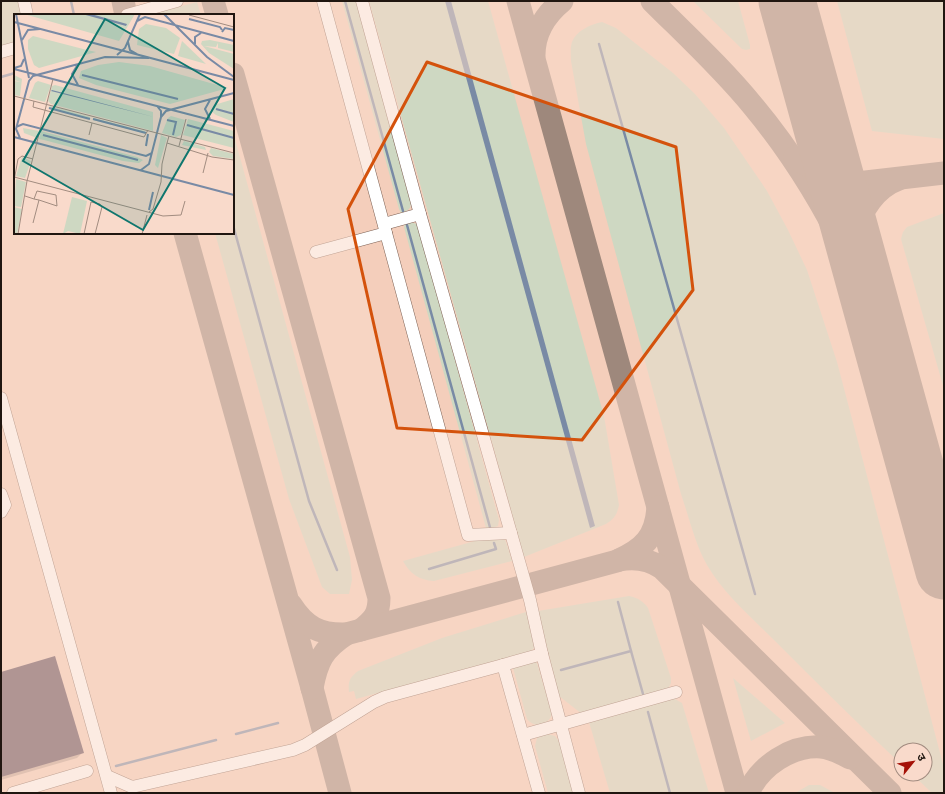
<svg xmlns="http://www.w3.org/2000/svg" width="945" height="794" font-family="Cabin,'Noto Sans Devanagari',sans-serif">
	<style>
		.built { fill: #f4cebb; fill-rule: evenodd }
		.green { fill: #ced8c2 }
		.water { fill: #798aa5 }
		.shadow { fill: #0003 }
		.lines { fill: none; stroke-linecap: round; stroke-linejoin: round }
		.stream { stroke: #798aa5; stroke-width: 2.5 }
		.taxiway { stroke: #9e887c; stroke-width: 23 }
		.runway { stroke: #9e887c; stroke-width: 57 }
		.building { fill: #584151 }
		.minor-casing { stroke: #7e6356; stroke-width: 13 }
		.minor { stroke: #fff; stroke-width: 12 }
		.marked { fill: none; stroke: #d4520c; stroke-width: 3; stroke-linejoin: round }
		.inset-river { fill: none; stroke: #798aa5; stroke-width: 2 }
		.inset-road { fill: none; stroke: #a28c80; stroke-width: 1 }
		.view { fill: #0f766e; fill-opacity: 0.15; stroke: #0f766e; stroke-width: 2 }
		.inset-edge { fill: none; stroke: #201610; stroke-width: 2 }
	</style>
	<rect width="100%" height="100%" fill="#f9dacb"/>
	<path class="built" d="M 1,1 L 944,1 L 944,793 L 1,793 ZM 15,15 L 233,15 L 233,233 L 15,233 ZM 901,750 L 925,750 L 925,774 L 901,774 Z"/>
	<g class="green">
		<polygon points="1,1 21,1 24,15 15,15 15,43 1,46"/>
		<path d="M 342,1 L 356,1 L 411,204 C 410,210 407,211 401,213 L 399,209 Z"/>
		<path d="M 369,1 L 488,1 L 604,416 L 619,505 C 617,515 614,519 606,524 L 524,557 Z"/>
		<polygon points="693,1 738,1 750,45 750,49 746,50 742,49"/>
		<polygon points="837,1 944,1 944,139 872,131"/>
		<polygon points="197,2 201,15 156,15 156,13"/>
		<path d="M 602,22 L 616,28 L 673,73 L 695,94 L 724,128 L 767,191 L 788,230 L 807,270 L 837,362 L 944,768 L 944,793 L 932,793 L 912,774 L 925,774 L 925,750 L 901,750 L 901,764 C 858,724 816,682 774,640 C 752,618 723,593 707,565 C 695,544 689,517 681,494 L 586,144 L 571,61 C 571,55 570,48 572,42 C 576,31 591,24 602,22 Z"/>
		<polygon points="233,132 350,557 352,580 349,594 330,594 322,587 289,499 215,233 233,233"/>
		<polygon points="944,213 944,389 901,239 903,232 907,227"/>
		<polygon points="410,222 417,224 418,226 499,520 498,526 490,529 486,528 404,227 405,224"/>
		<path d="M 502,538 L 505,540 L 506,542 L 512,561 L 434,581 C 419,580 410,574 403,561 L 475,541 Z"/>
		<path d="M 629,596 C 638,598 643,601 648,608 L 671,678 L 671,683 L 668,689 L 582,714 L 559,696 L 538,611 Z"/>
		<path d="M 526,612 L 535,647 L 531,651 L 356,699 L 354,691 L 349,692 C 348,682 349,678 358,671 L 442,638 Z"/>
		<path d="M 533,660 L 537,663 L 552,714 C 549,725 534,729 527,719 L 513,668 Z"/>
		<polygon points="733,678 785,723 751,741"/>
		<polygon points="673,698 682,703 709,793 610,793 589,722"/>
		<polygon points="547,734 555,736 560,743 574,793 548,793 535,746 537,738"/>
		<polygon points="809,785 820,785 835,793 795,793"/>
	</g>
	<polygon class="water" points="445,1 451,1 595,526 590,528"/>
	<polygon class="shadow" points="1,673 82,753 77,758 1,780"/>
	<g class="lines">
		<g class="stream">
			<polyline points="71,1 74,15"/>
			<polyline points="345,1 403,211"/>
			<polyline points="599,44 755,594"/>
			<polyline points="1,77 15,73"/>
			<polyline points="233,225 309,501 337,570"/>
			<polyline points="407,225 491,531"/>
			<polyline points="429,569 496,549 494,543"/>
			<polyline points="631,651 643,694"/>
			<polyline points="561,670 631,651 618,602"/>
			<polyline points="648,712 670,793"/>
			<polyline points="236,734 278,723"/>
			<polyline points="116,766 216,740"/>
		</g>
		<g class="taxiway">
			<polyline points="123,1 126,15"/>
			<polyline points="213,1 217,15"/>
			<polyline points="518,1 737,793"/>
			<path d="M 652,1 C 686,35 722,68 753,106 C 793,154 827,210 854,268 C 863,287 869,307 877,327"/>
			<path d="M 534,55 C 534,33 545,15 562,1"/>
			<path d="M 233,74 L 379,598 C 379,614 374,620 361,630"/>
			<path d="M 795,157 C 814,171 832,181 857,183 L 944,173"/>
			<polyline points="185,233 312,688 340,793"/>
			<path d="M 858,260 C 858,251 856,243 857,234 C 859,210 877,187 899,179"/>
			<path d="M 619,560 C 634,557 649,559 662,568 L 890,793"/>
			<path d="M 291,605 C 305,627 320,635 346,634 L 617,561 C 644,549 656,537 658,507"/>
			<path d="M 312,688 C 317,661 323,649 346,634"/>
			<path d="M 748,793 C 760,766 791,745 821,747 C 832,748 841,753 850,758"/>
		</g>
		<polyline class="runway" points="787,1 944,571"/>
	</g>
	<polygon class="building" points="55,656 84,753 1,777 1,672"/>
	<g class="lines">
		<defs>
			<g id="minor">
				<polyline points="24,1 27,15"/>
				<polyline points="323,1 468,535 511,533"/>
				<polyline points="362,1 420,214 530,600 542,654 579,793"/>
				<polyline points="127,15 177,1"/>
				<polyline points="1,52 15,48"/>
				<polyline points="384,224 420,214"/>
				<polyline points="316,252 386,233"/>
				<polyline points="1,398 111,793"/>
				<polyline points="1,494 5,505 1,512"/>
				<polyline points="523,735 676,692"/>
				<polyline points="107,776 132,787 293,750 305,745 374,702 385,697 503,665"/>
				<polyline points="13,793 87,771"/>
				<polyline points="539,793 503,665 542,654"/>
			</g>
		</defs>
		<use href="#minor" class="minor-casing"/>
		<use href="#minor" class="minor"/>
	</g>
	<path d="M0 0H945V794H0ZM 427,62 L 676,147 L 693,290 L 582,440 L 397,428 L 348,209 Z" fill="#f9dacb" fill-opacity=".55" fill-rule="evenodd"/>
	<path class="marked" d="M 427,62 L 676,147 L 693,290 L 582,440 L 397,428 L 348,209 Z"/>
	<g transform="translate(14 14)">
		<rect width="220" height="220" fill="#f9dacb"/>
		<path d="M 10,0 L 121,0 L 105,27 ZM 132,10 L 152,14 L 166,24 L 160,40 L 123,31 L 125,15 ZM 19,22 L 73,36 L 82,38 L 25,54 L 20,51 L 14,35 L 14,26 ZM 196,26 L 220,31 L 220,38 L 204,34 L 204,29 L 202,33 L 190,32 L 220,40 L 220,55 L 195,39 L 187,30 L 188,27 ZM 168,27 L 192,50 L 164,42 ZM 105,48 L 136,52 L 214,74 L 156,90 L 82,71 L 65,64 L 67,57 L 84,51 ZM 0,61 L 8,65 L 6,82 L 0,81 L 0,67 L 7,68 L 0,66 ZM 24,67 L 37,71 L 31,88 L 15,84 L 21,69 ZM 41,71 L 139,98 L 139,117 L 37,90 L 34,87 L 38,72 ZM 220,85 L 220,108 L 202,101 L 197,97 L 200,91 ZM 36,92 L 76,103 L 76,105 L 34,94 ZM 157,102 L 171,106 L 167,121 L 162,123 L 148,119 L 154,104 ZM 80,104 L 131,117 L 131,119 L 79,106 ZM 174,105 L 220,117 L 220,134 L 169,121 ZM 9,114 L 25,117 L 23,124 L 10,119 ZM 27,117 L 123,143 L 129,146 L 125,149 L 109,147 L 30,126 L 25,125 ZM 147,121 L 153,124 L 144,154 L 141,151 ZM 170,127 L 191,133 L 192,136 L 168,131 ZM 197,134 L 220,140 L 220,145 L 199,142 L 195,138 ZM 8,143 L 17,147 L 11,164 L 2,162 ZM 2,165 L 12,168 L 7,193 L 0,192 ZM 58,183 L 73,187 L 66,220 L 54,217 L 49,220 ZM 0,193 L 8,195 L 3,220 L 0,220 Z" fill="#ced8c2"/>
		<path d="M 68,0 L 77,0 L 113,10 L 112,12 ZM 38,76 L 140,103 L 37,77 Z" fill="#798aa5"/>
		<path class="inset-river" d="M 2,0 L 15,64M 150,0 L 193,43 L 220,63M 175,5 L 206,13 L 208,16M 123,7 L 131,3 L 220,27M 0,8 L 220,66M 208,18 L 211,14 L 220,16M 8,26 L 14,16 L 26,15M 114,28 L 116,36 L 123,40M 181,30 L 181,23 L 187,19M 103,41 L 111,34 L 126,0M 64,50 L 58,60 L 64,71M 0,54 L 7,52 L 10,45M 0,55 L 220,112M 68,61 L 164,85M 196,86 L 191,95 L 196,105M 35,94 L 76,105M 202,95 L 220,100M 147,103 L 152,97 L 220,79M 79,105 L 132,119M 153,106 L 162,108 L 159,121M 173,111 L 220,124M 2,113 L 9,110 L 132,142 L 138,139M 29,121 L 124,146M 0,123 L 220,181M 6,124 L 2,115 L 15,67 L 19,62 L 91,43 L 135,44M 132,132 L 134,120M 127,156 L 135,150 L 147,103 L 147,97 L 143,92M 135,196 L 139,178"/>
		<path class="inset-road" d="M 175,1 L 220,13M 0,82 L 220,139M 20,87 L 19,93 L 130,123 L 134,116M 75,121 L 78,109M 155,122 L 153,129 L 198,143 L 220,146M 165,132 L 172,105M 189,159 L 194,139M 0,163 L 149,202 L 167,201 L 171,187M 0,167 L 4,145 L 8,142 L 19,145M 11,182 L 20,185 L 25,186 L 43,192 L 42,181 L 23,177 L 20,185M 135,198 L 139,195 L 147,168 L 148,150 L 153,129M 19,209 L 25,186M 4,220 L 13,167 L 39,65M 70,220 L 77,188 L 86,190 L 88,193 L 81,220M 128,220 L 133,201"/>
		<path class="view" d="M 91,5 L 211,74 L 129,216 L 9,147 Z"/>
		<rect width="220" height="220" class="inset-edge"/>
	</g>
	<rect width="945" height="794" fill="none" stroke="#201610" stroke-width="4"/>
	<g transform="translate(913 762) rotate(60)"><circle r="19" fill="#f9dacb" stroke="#a28c80"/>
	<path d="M0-3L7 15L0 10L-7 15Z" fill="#a51107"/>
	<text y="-6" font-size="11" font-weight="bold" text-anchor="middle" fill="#201610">उ</text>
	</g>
</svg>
